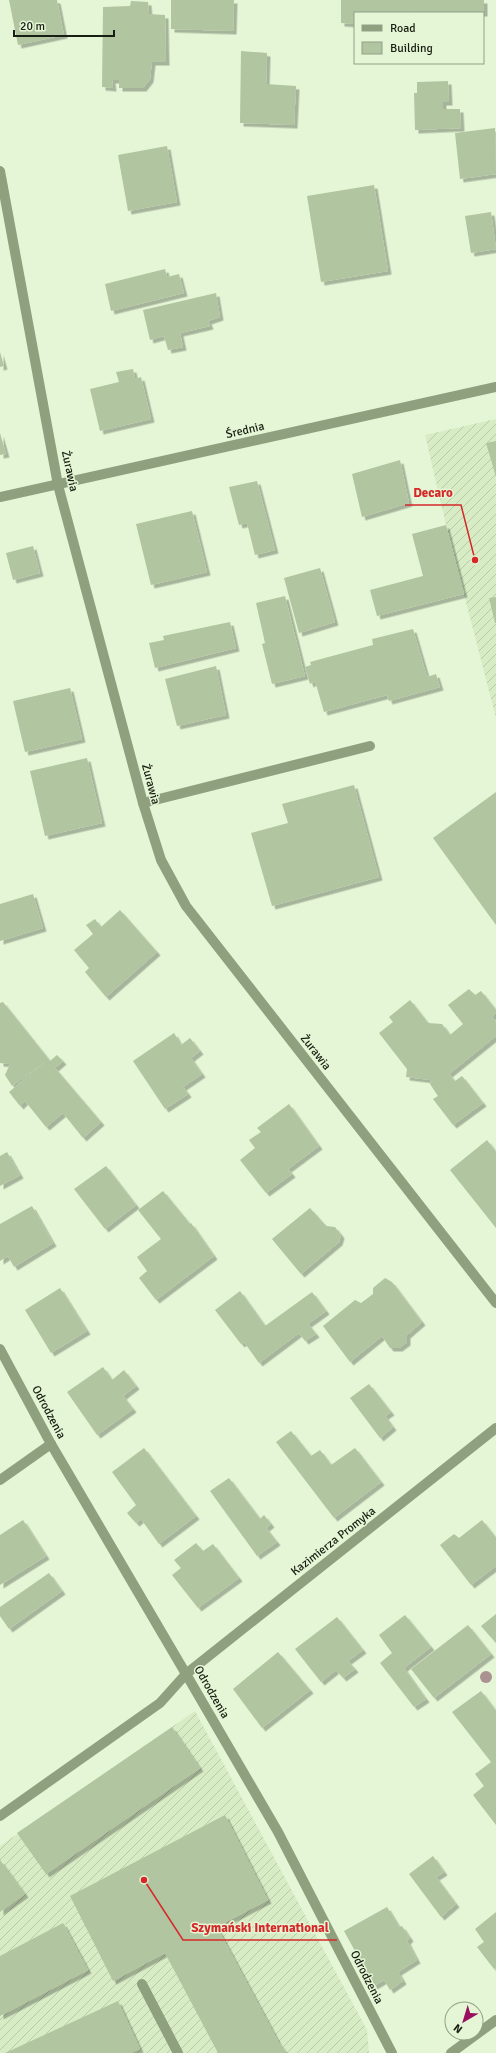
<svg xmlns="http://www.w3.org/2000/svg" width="496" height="2053" font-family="Signika,sans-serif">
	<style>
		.industrial { fill: url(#industrial-furrows) }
		.building { fill: #b1c5a0; filter: url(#shadow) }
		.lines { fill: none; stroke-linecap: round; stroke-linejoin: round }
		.service { stroke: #8fa07f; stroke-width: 10 }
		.minor { stroke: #8fa07f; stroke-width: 10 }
		.tertiary { stroke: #8fa07f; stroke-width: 10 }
		.tree { fill: #a99291 }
		.labels { text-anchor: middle; stroke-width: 3; stroke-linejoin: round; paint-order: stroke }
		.street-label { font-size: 12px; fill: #181e12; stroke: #e4f6d5 }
		.leader { fill: none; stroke: #d62828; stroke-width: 1.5 }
		.callout-dot { fill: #d62828; stroke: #e4f6d5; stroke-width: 1.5 }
		.callout-label { font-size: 13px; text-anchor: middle; font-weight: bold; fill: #d62828; stroke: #e4f6d5; stroke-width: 3; stroke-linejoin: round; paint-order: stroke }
	</style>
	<defs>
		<pattern id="industrial-furrows" width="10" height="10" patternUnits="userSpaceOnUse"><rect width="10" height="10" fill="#d7ecc5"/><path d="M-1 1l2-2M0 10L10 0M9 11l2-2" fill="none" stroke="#b8caa8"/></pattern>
		<filter id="shadow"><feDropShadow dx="3.5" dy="3.5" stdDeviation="0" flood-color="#0004"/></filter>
	</defs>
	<rect width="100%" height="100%" fill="#e4f6d5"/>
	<g class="industrial">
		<polygon points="496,419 496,718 446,525 425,435"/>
		<polygon points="195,1711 367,2030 369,2053 0,2053 0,1846"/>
	</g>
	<g class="building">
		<polygon points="9,0 57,0 64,35 18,45"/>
		<polygon points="171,0 234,0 233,31 171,29"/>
		<polygon points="341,0 484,0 484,13 414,13 413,8 413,13 355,13 355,24 341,23"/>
		<polygon points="131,1 148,2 149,14 165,15 166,62 152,62 150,79 143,88 119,88 119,80 112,80 113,88 102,87 103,7 130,6"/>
		<polygon points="241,51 267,53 266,84 296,86 294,125 240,123"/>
		<polygon points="448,81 449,102 443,102 443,109 460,109 461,128 415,130 414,93 417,93 417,82"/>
		<polygon points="495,128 496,174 460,179 455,133"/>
		<polygon points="167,146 177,202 128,211 118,155"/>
		<polygon points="374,185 388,271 321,282 307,196"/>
		<polygon points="491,212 496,249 471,253 465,216"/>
		<polygon points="165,269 167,277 179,274 184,293 111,311 105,284"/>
		<polygon points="216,293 220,317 208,321 210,326 180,333 183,347 168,350 164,336 150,340 143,310"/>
		<polygon points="0,352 4,366 0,367"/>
		<polygon points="133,369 135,379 141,377 151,419 100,431 90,389 119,382 116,372"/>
		<polygon points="0,433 6,454 0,455"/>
		<polygon points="496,441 496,477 486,443"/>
		<polygon points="400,460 409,503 362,517 352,474"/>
		<polygon points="257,481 275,550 255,555 247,523 239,525 229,487"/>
		<polygon points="192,511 207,572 151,585 136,524"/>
		<polygon points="446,525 464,594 377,616 370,590 423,576 412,534"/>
		<polygon points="33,546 40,573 13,580 6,553"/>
		<polygon points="320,568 335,622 299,633 284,578"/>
		<polygon points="285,596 305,676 272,684 262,644 265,643 256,603"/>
		<polygon points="496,597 496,623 495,623 489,598"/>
		<polygon points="230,622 236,648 155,668 149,643 164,640 163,636"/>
		<polygon points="413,629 427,677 436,674 440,687 389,701 387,695 324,712 315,681 310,684 305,667 311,665 310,662 373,645 372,639"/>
		<polygon points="216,666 226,715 177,726 165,679"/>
		<polygon points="70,688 82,739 25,752 13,701"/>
		<polygon points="87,758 102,823 45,836 30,771"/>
		<polygon points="354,785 379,877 272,906 251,833 288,823 282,804"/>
		<polygon points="496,792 496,925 433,838"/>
		<polygon points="33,894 43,928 0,941 0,904"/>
		<polygon points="120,910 157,952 106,997 85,972 89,968 74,950 93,934 86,925 95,919 101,927"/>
		<polygon points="469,989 475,995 481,991 496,1010 496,1013 492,1017 496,1022 496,1036 449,1074 455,1081 462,1076 483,1103 453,1125 433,1099 438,1096 430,1084 431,1080 406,1077 407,1069 379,1033 393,1022 389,1017 410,1000 428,1023 442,1024 450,1035 463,1024 448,1005"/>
		<polygon points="3,1002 50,1061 57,1055 63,1061 55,1068 101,1122 83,1138 63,1113 46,1127 25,1101 20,1106 9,1092 47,1060 12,1086 5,1075 10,1064 0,1063 0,1003"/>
		<polygon points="174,1033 181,1045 190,1038 200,1051 191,1058 202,1074 183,1087 188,1094 165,1109 133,1061"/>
		<polygon points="289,1104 319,1146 288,1169 292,1174 266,1193 240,1160 255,1148 249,1140 261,1132 257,1128"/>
		<polygon points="487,1140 496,1152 496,1228 450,1170"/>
		<polygon points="7,1152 20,1175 0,1186 0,1156"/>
		<polygon points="106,1166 136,1205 105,1229 74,1189"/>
		<polygon points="163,1191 190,1224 191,1223 214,1256 156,1300 139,1278 147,1271 137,1257 161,1239 138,1210"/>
		<polygon points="32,1206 53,1243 14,1267 8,1256 0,1261 0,1224"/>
		<polygon points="310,1208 326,1226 335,1227 341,1235 339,1242 301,1274 272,1239"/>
		<polygon points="385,1278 392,1282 422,1322 407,1335 407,1342 399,1348 390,1348 382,1336 350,1362 323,1326 355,1300 361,1303 373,1294 373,1288"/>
		<polygon points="60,1288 87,1331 51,1353 25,1310"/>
		<polygon points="240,1291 265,1326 312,1292 326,1311 308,1324 316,1334 305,1341 299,1333 259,1363 244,1342 241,1344 215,1310"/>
		<polygon points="103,1367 112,1380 124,1370 136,1386 123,1396 133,1409 97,1435 67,1392"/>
		<polygon points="369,1384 391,1412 385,1416 393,1427 380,1438 350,1398"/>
		<polygon points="291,1431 311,1456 320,1450 331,1465 355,1448 381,1482 334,1518 276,1442"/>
		<polygon points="144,1448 196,1516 159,1544 141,1519 136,1523 127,1513 136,1505 112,1472"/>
		<polygon points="229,1478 260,1519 264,1515 271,1524 266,1528 277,1542 257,1556 210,1491"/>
		<polygon points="23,1520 46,1556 0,1585 0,1535"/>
		<polygon points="482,1520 496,1538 496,1566 471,1585 440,1545 454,1534 459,1538"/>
		<polygon points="196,1543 203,1551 213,1544 239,1578 198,1608 172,1575 181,1568 174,1560"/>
		<polygon points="49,1573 62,1591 9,1629 0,1616 0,1607"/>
		<polygon points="496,1614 496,1643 481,1626"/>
		<polygon points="405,1615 431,1647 404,1668 426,1699 414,1707 380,1663 392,1653 379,1635"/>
		<polygon points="337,1617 363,1650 348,1661 355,1669 343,1678 336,1670 321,1682 295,1649"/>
		<polygon points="468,1625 491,1654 434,1698 411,1669"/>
		<polygon points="278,1652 310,1690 262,1728 233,1689"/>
		<polygon points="481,1691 496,1711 496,1825 473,1795 484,1786 475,1774 491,1762 452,1712"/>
		<polygon points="172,1727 200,1768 46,1874 17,1833"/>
		<polygon points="225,1815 268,1900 217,1927 279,2043 287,2053 218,2053 165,1953 113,1981 70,1896"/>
		<polygon points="433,1856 444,1872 436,1877 456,1904 441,1917 409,1874"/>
		<polygon points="0,1860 25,1894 0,1912"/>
		<polygon points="387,1907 399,1927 402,1926 410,1938 407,1941 417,1960 398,1972 403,1981 390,1990 384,1980 374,1986 344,1931"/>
		<polygon points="496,1912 496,1968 494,1969 477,1947 484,1942 475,1929"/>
		<polygon points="63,1923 88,1970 0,2016 0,1956"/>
		<polygon points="118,2001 140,2049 130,2053 5,2053"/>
	</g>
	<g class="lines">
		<g class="service">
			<polyline points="143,803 370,746"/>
			<polyline points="0,1816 160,1703 186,1674 278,1832 392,2053"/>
			<polyline points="142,1984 178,2053"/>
		</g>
		<g class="minor">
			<polyline points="0,171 58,485 143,803 161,860 186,906 496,1303"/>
			<polyline points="0,497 496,387"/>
			<polyline points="0,1349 51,1444 186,1674 496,1428"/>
			<polyline points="0,1480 51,1444"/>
		</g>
		<polyline class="tertiary" points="451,2053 496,2020"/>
	</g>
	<circle class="tree" cx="486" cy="1677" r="6"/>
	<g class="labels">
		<g class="street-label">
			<text transform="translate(245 430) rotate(-13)" y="4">Średnia</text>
			<text transform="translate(70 471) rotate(78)" y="4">Żurawia</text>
			<text transform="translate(151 784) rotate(75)" y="4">Żurawia</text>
			<text transform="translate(316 1052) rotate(52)" y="4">Żurawia</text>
			<text transform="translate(49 1412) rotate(62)" y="4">Odrodzenia</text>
			<text transform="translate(333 1541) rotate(-38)" y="4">Kazimierza Promyka</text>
			<text transform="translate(212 1692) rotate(60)" y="4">Odrodzenia</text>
			<text transform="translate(367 1977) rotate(63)" y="4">Odrodzenia</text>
		</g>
	</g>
	<path class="leader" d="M475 560L461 505H405M144 1880L183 1940H337"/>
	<g class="callout-dot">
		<circle cx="475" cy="560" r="4"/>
		<circle cx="144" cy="1880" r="4"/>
	</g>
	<g class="callout-label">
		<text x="433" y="497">Decaro</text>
		<text x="260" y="1932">Szymański International</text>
	</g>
	<rect x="354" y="12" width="130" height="52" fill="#e4f6d5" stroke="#92a087"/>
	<rect x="362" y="25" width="20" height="6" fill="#8fa07f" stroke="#92a087"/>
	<text x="390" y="32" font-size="12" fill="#181e12">Road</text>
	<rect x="362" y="42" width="20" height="12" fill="#b1c5a0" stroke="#92a087"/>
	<text x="390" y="52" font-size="12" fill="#181e12">Building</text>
	<g transform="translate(464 2021) rotate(218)"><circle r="19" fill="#e4f6d5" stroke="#92a087"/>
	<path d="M0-3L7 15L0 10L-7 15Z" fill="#9b0f5f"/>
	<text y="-6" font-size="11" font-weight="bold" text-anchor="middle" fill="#181e12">N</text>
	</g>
	<path d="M14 30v6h100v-6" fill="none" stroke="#181e12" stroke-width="2"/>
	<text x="20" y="30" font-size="12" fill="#181e12" stroke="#e4f6d5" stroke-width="3" paint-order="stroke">20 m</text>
</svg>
